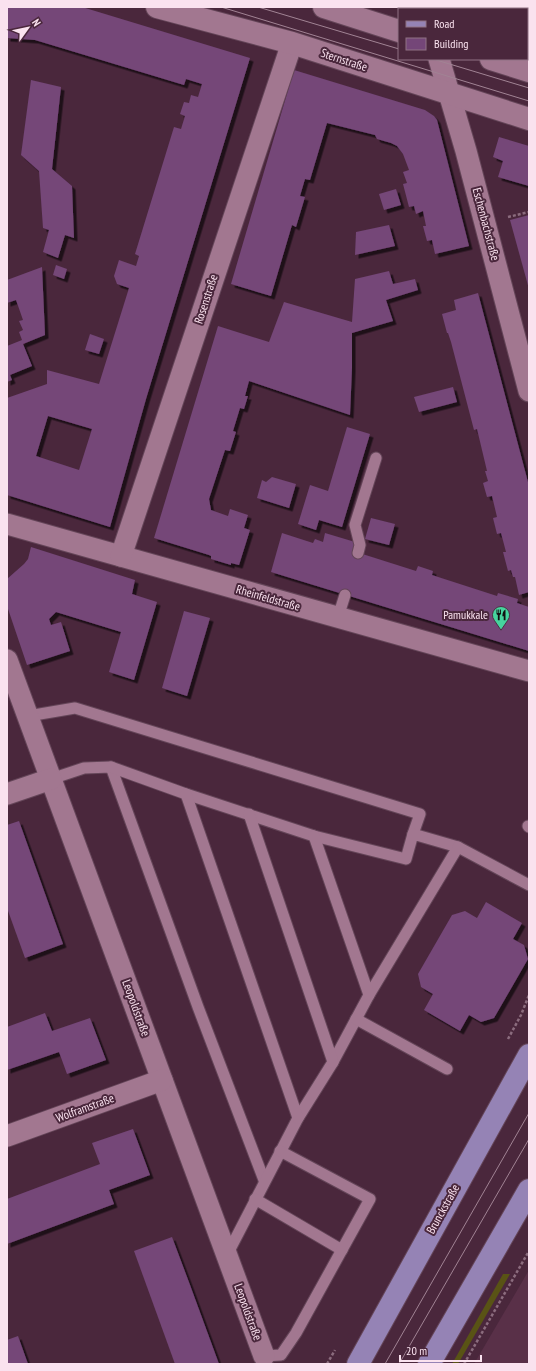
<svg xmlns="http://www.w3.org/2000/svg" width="536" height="1371" font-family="'PT Sans Narrow',sans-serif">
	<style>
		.built { fill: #593048 }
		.green { fill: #595315 }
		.building { fill: #744678; fill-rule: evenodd; filter: url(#shadow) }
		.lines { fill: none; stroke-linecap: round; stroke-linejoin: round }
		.lane-casing { stroke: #644558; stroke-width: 13 }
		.street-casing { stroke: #644558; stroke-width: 23 }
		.secondary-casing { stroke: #644558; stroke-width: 24 }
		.primary-casing { stroke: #644558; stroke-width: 24 }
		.path { stroke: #8b6c7e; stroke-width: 2.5; stroke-dasharray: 3 2; stroke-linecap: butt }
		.lane { stroke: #a27790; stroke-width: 11 }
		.street { stroke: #a27790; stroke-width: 21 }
		.secondary { stroke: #a27790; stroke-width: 22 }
		.primary { stroke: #9583b5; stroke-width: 22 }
		.tram { stroke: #a18394; stroke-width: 1 }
		.labels { text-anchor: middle; stroke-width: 4; stroke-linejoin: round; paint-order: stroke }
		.street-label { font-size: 12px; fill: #fae2ef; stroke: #4a273c }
		.poi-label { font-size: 12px; fill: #fae2ef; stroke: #4a273c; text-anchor: end }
	</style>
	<defs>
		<filter id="shadow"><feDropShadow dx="3.5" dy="3.5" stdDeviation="0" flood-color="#0009"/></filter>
	</defs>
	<rect width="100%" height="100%" fill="#4a273c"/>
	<polygon class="built" points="529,1270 529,1364 474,1364"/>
	<polygon class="green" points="503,1274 510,1274 458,1364 452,1364"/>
	<g class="building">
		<path d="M 7,7 L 82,7 L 250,58 L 146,399 L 110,527 L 7,495 L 7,398 L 47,384 L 47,370 L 99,384 L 129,288 L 117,284 L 114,276 L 119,260 L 136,266 L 139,256 L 135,254 L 174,127 L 181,129 L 185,116 L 180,114 L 184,102 L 189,103 L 191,95 L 198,97 L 202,84 L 186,79 L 184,85 L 35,40 L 7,38 ZM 48,416 L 92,429 L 79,470 L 36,456 Z"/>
		<polygon points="464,7 529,7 529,30 527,29 527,9 466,9"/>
		<polygon points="294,70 425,110 434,116 437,120 469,246 435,254 432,240 427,241 423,226 426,226 423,211 416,214 414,206 409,207 403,184 407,183 403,172 409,170 403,154 397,146 391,143 377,139 375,135 327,123 310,180 305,179 300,196 305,197 296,227 292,225 271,296 231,284"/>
		<polygon points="31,80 61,87 52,169 72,186 74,238 65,235 58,258 43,252 49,230 43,228 39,171 21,155"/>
		<polygon points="499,137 529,146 529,186 498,177 503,161 493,157"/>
		<polygon points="396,189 401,205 384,210 379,194"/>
		<polygon points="529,215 529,289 510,220"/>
		<polygon points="389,225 395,246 355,255 356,232"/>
		<polygon points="56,265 67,269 64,279 53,275"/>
		<polygon points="42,267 45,335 23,344 32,366 10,375 12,380 7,382 7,346 22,340 19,332 23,330 19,321 23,320 16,300 7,303 7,280"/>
		<polygon points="389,271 393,284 415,279 418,290 386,300 393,321 352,333 352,368 350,415 249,381 245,396 248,396 244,409 240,408 233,431 236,432 230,451 225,450 209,499 211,510 228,516 230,509 248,515 244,528 250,530 239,565 231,563 231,565 211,559 211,556 209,555 154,538 218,326 269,342 284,302 352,322 355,279"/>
		<polygon points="478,293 529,486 529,592 519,595 515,577 513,577 511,570 508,571 503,552 506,552 501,533 497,534 493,518 497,517 492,496 487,497 483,483 488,481 485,471 487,471 477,429 474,430 451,342 448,333 447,333 442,314 456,310 454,300"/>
		<polygon points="90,334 104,339 99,354 85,350"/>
		<polygon points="453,387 457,402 419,412 414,397"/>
		<polygon points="347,427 370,434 342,527 319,520 316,530 298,524 310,485 328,491"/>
		<polygon points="272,477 296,484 289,508 257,498 262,480 266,482"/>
		<polygon points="371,518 395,524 389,545 365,539"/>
		<polygon points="282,533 313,543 315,539 323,542 325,533 355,542 353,551 416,571 418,566 433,571 432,575 497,596 498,593 518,599 517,603 529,607 529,651 271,572"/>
		<polygon points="31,547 135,580 132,594 157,602 134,680 109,672 121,632 56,612 49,619 51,625 61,622 70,651 27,665 7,606 7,579 24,564 28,559"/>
		<polygon points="184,611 210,618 187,696 162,688"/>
		<polygon points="19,821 63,944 25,958 7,908 7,825"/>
		<polygon points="486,902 522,923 513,939 524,945 528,959 494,1018 481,1022 469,1015 460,1031 424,1010 433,994 421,987 418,974 452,915 465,911 477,918"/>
		<polygon points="45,1013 52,1031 90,1018 106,1060 67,1074 59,1052 7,1070 7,1027"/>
		<polygon points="133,1129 150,1175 109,1190 114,1204 7,1244 7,1199 100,1164 92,1143"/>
		<polygon points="172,1237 190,1285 219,1364 175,1364 134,1251"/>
		<polygon points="18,1336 28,1364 7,1364 7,1340"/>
	</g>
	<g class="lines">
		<defs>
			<g id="lane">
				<polyline points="358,553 360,545 355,525 376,458"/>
				<polyline points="338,617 345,595"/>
				<polyline points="28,716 75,708 420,814 413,834"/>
				<polyline points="111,767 198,1007 264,1180"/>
				<polyline points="51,779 84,768 111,767 186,794 314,836 406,859 413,834 458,847 369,995 333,1062 298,1118 227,1255"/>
				<polyline points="186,794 298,1118"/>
				<polyline points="249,814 333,1062"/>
				<polyline points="528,826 529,827"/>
				<polyline points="314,836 369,995"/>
				<polyline points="458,847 529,885"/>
				<polyline points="356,1019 447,1069"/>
				<polyline points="255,1199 342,1250"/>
				<polyline points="264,1356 281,1355 296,1333 370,1199 280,1151"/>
			</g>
			<g id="street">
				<polyline points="430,7 430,9"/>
				<polyline points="439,59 466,151 529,391"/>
				<polyline points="7,524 529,671"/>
				<polyline points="121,556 292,43"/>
				<polyline points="7,660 264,1356"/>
				<polyline points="7,794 51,779"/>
				<polyline points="7,1136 162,1080"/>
			</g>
			<g id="secondary">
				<polyline points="157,7 292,43 529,119"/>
				<polyline points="324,7 399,31"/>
				<polyline points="491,59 529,71"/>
			</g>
			<g id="primary">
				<polyline points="358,1364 529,1055"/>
				<polyline points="429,1364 529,1190"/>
			</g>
		</defs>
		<use href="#lane" class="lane-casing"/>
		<use href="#street" class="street-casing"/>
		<use href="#secondary" class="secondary-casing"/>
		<use href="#primary" class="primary-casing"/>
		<g class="path">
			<polyline points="508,217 529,212"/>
			<polyline points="508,1039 521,1015 529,995"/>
			<polyline points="327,1364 335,1350"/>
			<polyline points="464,1364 529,1251"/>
		</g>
		<use href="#lane" class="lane"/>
		<use href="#street" class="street"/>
		<use href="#secondary" class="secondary"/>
		<use href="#primary" class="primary"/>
		<g class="tram">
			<polyline points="221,7 529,101"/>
			<polyline points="258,7 399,49"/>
			<polyline points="433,59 529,88"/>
			<polyline points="385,1364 529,1113"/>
			<polyline points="399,1364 529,1139"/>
		</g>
	</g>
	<defs>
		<symbol id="restaurant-pin" viewBox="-11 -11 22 30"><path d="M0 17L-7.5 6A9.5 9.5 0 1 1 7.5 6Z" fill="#46d49e" stroke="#4a273c"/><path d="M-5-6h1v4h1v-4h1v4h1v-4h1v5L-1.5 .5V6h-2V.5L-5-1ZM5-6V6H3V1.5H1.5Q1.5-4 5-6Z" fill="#111"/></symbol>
	</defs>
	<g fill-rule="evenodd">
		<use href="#restaurant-pin" x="491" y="605" width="20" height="27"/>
	</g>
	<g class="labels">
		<g class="street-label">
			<text transform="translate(344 60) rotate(18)" y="4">Sternstraße</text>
			<text transform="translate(486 224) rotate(75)" y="4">Eschenbachstraße</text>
			<text transform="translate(206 299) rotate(-72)" y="4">Rosenstraße</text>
			<text transform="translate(268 598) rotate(16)" y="4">Rheinfeldstraße</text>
			<text transform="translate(136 1008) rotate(70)" y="4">Leopoldstraße</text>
			<text transform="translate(85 1108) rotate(-20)" y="4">Wolframstraße</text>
			<text transform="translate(443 1209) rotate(-61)" y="4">Brunckstraße</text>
			<text transform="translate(248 1312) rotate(70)" y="4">Leopoldstraße</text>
		</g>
		<g class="poi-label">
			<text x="488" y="619">Pamukkale</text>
		</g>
	</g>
	<rect width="536" height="1371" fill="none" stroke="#fae2ef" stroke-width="16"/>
	<rect x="398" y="8" width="130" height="52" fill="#4a273c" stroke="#907284"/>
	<rect x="406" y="21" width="20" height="6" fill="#9583b5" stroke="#907284"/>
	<text x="434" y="28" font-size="12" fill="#fae2ef">Road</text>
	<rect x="406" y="38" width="20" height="12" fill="#744678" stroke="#907284"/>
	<text x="434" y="48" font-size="12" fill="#fae2ef">Building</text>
	<g transform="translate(28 28) rotate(57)" stroke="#4a273c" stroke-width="3" paint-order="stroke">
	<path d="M0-3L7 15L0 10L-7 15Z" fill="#fae2ef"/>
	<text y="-6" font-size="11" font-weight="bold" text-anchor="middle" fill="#fae2ef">N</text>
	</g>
	<path d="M400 1355v6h81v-6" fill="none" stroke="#fae2ef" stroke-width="2"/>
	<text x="406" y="1355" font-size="12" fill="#fae2ef" stroke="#4a273c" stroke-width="3" paint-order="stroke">20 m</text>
</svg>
